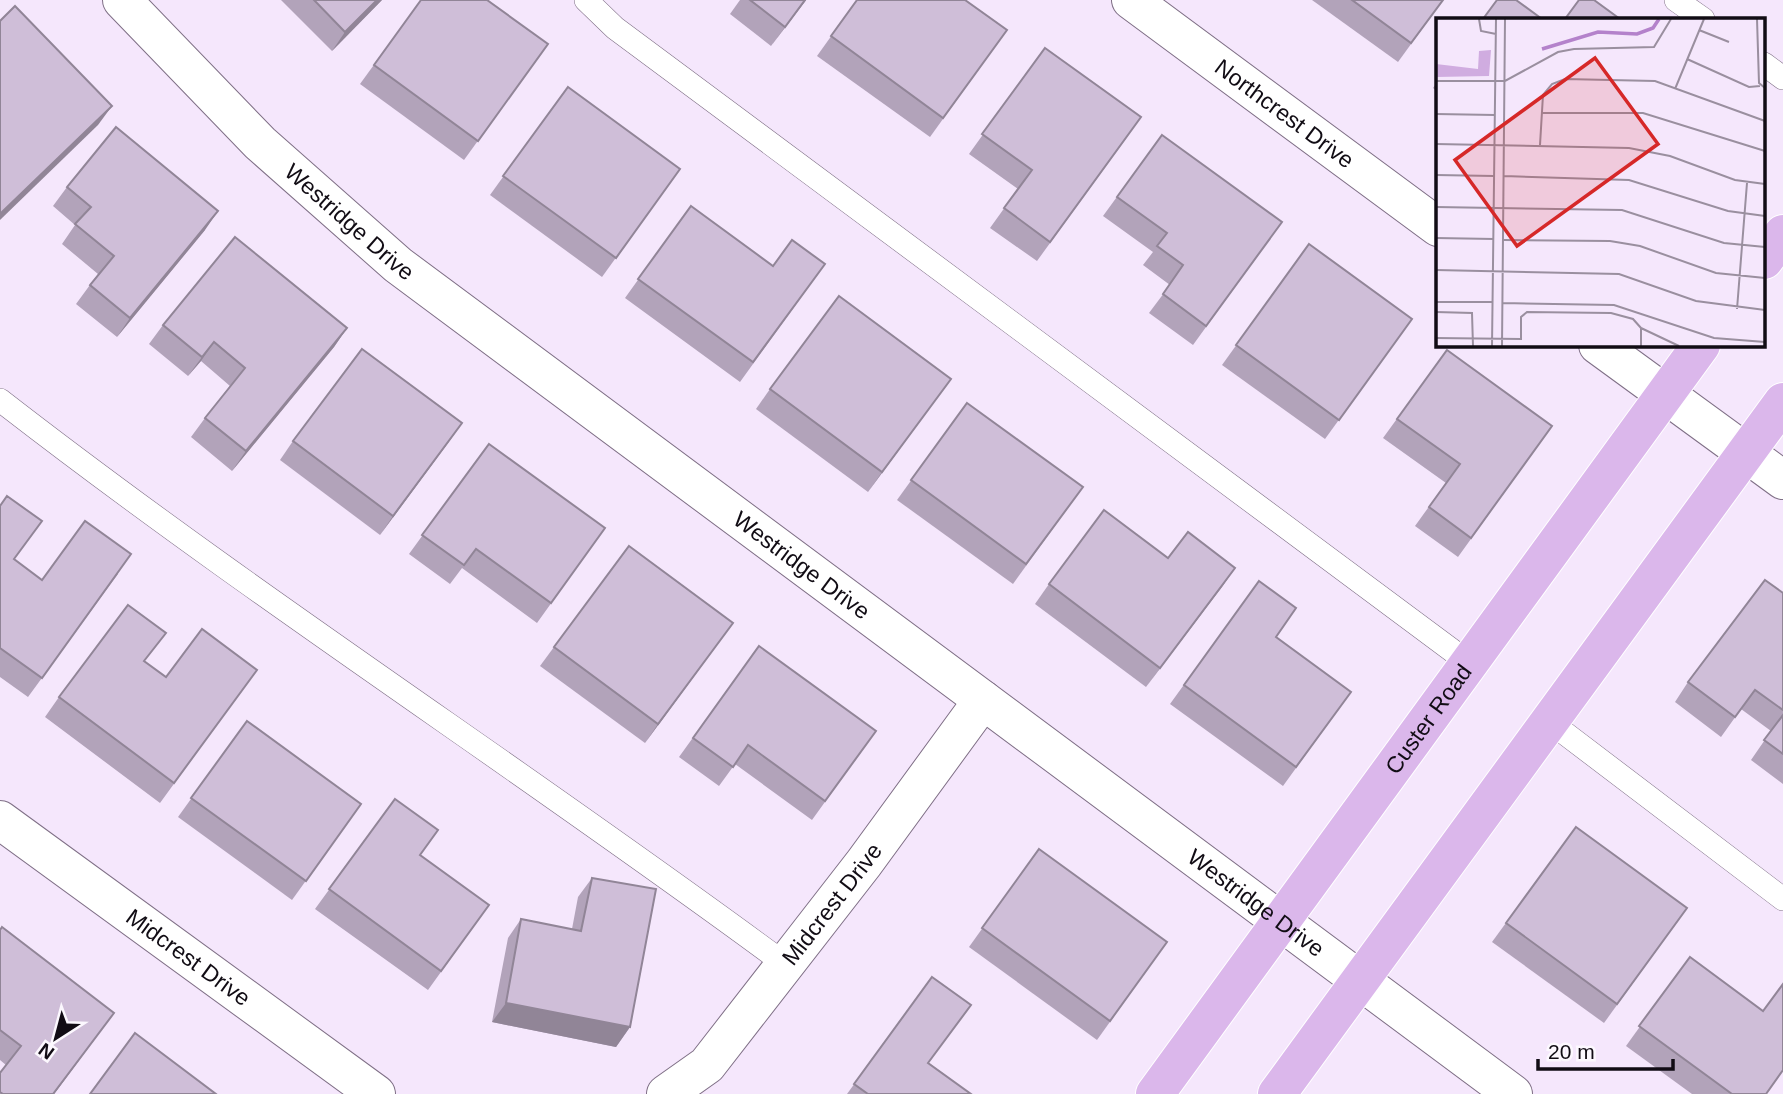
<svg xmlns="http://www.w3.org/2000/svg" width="1783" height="1094" font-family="Helvetica,sans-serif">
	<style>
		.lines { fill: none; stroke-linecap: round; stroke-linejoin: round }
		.lane-casing { stroke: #7f6f86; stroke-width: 24 }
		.street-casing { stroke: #7f6f86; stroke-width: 40 }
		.primary-casing { stroke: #fff; stroke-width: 40 }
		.lane { stroke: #fff; stroke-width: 23 }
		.street { stroke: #fff; stroke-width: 38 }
		.primary { stroke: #dbb7eb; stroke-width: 38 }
		.wall { fill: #b2a3ba }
		.shaded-wall { fill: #918597 }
		.building { fill: #cfbed8; stroke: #918597; stroke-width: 2 }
		.labels { text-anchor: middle; stroke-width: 5; stroke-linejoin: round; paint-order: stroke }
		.street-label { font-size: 23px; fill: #110c14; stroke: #fcf8fe }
		.inset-river { fill: none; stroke: #b482cb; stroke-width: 3.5 }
		.inset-road { fill: none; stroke: #9a8f9f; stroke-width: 2 }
		.view { fill: #d62828; fill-opacity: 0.15; stroke: #d62828; stroke-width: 3.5 }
		.inset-edge { fill: none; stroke: #110c14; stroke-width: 3.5 }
	</style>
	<rect width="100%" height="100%" fill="#f5e7fc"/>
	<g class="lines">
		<defs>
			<g id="lane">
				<polyline points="586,0 615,28 1469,663"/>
				<polyline points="1676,0 1703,19"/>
				<polyline points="1764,64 1783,78"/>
				<path d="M 0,400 C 255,598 526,772 785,964"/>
				<polyline points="1550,722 1783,899"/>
			</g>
			<g id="street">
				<path id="s1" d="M 122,0 L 260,143 L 398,265 L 1513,1094"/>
				<path id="s2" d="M 1131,0 L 1438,227"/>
				<polyline points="1598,345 1783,480"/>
				<path id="s3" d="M 0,820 L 376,1094"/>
				<path id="s4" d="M 666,1094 L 707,1065 L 864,863 L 983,700"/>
			</g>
			<g id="primary">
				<polyline points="1764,260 1783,234"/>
				<path id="s5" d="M 1155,1094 L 1701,345"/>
				<polyline points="1277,1094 1783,402"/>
			</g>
		</defs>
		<use href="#lane" class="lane-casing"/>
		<use href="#street" class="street-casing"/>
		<use href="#primary" class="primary-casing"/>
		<use href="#lane" class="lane"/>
		<use href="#street" class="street"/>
		<use href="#primary" class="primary"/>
	</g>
	<g class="wall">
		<polygon points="281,0 382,0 332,51"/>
		<polygon points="421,0 548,44 464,160 360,84"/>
		<polygon points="740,0 806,0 771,46 730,14"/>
		<polygon points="857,0 1007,30 930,137 817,56"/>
		<polygon points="1312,0 1443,0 1398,62"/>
		<polygon points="1045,48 1127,137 1037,261 990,228 1018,189 969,154"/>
		<polygon points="1438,81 1438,92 1433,88"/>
		<polygon points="568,87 680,169 602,277 490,195"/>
		<polygon points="1162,135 1282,222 1193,345 1149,313 1170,285 1143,265 1153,252 1103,216"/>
		<polygon points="67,187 205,230 117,337 76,304 98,274 62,244 75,225 53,206"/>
		<polygon points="691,206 773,266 825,264 740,382 625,298"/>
		<polygon points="1309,244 1412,319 1325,439 1222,365"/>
		<polygon points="163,325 347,328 334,347 232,471 191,437 205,418 230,386 201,361 188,376 149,344"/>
		<polygon points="1447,350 1552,426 1458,557 1415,526 1446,483 1383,438"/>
		<polygon points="770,389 937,398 868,492 756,409"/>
		<polygon points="967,403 1083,487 1013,584 897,500"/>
		<polygon points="462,423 380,535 280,460 293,441"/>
		<polygon points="489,444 605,528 537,623 462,568 450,584 409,554"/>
		<polygon points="0,506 14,559 42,580 118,574 28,697 0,677"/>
		<polygon points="1168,558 1235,568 1146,687 1035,604 1049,584"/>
		<polygon points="1259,581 1276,637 1351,692 1283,786 1170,704"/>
		<polygon points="1783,593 1783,784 1751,760 1771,731 1741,709 1721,737 1675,702 1688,682"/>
		<polygon points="733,623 645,743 540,666 554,647"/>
		<polygon points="759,646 876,731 812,820 735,764 719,786 679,757"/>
		<polygon points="145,662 166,677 243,689 160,803 45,717 59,697"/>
		<polygon points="247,721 361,804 292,900 178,817"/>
		<polygon points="395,799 421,856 489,905 428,990 315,909"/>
		<polygon points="1576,827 1687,908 1604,1023 1492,942"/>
		<polygon points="1039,849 1167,942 1097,1040 969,947"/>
		<polygon points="592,878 630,1027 616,1047 492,1022 508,938 521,919 572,929 578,897"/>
		<polygon points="0,930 114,1013 54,1094 0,1094 0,1073 6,1065 0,1060"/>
		<polygon points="1690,957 1763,1011 1766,1094 1692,1094 1626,1046"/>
		<polygon points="932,977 929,1063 971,1094 847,1094"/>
	</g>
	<g class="shaded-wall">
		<polygon points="377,0 382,0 332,51 345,32"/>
		<polygon points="805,0 806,0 771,46 785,27"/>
		<polygon points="112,106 98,125 0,220 0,214"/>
		<polygon points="218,211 205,230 117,337 130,318"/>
		<polygon points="347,328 334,347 232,471 246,451"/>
		<polygon points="214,342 201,361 188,376 202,357"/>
		<polygon points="951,379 937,398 868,492 882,472"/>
		<polygon points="462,423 448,443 380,535 393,516"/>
		<polygon points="1235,568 1222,587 1146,687 1160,668"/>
		<polygon points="733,623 719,642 645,743 658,724"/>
		<polygon points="506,1003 630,1027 616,1047 492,1022"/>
		<polygon points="114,1013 54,1094 53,1094"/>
	</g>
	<g class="building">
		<polygon points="314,0 377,0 345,32"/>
		<polygon points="421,0 487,0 548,44 478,141 374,65"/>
		<polygon points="750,0 805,0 785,27"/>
		<polygon points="857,0 965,0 1007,30 943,118 831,36"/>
		<polygon points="1352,0 1443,0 1411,43"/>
		<polygon points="1497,0 1516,0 1542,19 1483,19"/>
		<polygon points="1579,0 1594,0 1620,19 1565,19"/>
		<polygon points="15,6 112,106 0,214 0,21"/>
		<polygon points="1045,48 1141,117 1050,242 1004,208 1032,170 982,134"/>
		<polygon points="568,87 680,169 616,258 503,176"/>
		<polygon points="116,127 218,211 130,318 90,285 114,256 75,224 91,207 67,187"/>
		<polygon points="1162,135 1282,222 1206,326 1163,294 1183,265 1157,246 1167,233 1117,197"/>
		<polygon points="691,206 773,266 792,240 825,264 753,362 638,279"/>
		<polygon points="235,237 347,328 246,451 205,418 245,368 214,342 202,357 163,325"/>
		<polygon points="1309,244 1412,319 1339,420 1236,345"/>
		<polygon points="839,296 951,379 882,472 770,389"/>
		<polygon points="362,349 462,423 393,516 293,441"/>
		<polygon points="1447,350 1552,426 1471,538 1429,507 1460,464 1397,419"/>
		<polygon points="967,403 1083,487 1026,564 911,480"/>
		<polygon points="489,444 605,528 551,603 476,549 464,565 422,535"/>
		<polygon points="7,496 42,521 14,559 42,580 85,521 131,554 42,678 0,648 0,506"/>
		<polygon points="1104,510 1168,558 1188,532 1235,568 1160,668 1049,584"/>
		<polygon points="629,546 733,623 658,724 554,647"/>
		<polygon points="1765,580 1783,593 1783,710 1755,690 1735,717 1688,682"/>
		<polygon points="1259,581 1296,608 1276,637 1351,692 1296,767 1184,685"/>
		<polygon points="128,605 166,633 144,661 166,677 202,629 257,670 174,783 59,697"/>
		<polygon points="759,646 876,731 825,801 748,745 733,767 693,738"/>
		<polygon points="1783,715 1783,754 1764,740"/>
		<polygon points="247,721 361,804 306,881 191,798"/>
		<polygon points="395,799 438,830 420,855 489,905 441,971 329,889"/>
		<polygon points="1576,827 1687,908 1617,1004 1506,923"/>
		<polygon points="1039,849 1167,942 1110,1021 982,928"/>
		<polygon points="592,878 656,889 630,1027 506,1003 521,919 581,931"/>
		<polygon points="2,927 114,1013 53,1094 3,1094 0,1092 0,1073 21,1046 0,1030 0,930"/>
		<polygon points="1690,957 1763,1011 1783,984 1783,1070 1766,1094 1732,1094 1639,1026"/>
		<polygon points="932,977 971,1005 928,1063 971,1094 868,1094 854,1084"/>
		<polygon points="135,1033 216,1094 90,1094"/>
	</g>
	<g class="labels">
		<g class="street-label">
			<text dy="8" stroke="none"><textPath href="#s2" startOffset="191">Northcrest Drive</textPath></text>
			<text dy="8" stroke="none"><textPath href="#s1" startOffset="318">Westridge Drive</textPath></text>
			<text dy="8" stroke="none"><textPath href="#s1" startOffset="886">Westridge Drive</textPath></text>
			<text dy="8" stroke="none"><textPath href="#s5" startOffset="464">Custer Road</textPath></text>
			<text dy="8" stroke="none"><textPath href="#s4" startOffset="254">Midcrest Drive</textPath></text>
			<text dy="8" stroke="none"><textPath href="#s1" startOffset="1452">Westridge Drive</textPath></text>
			<text dy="8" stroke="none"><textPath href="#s3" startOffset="233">Midcrest Drive</textPath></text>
		</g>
	</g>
	<g transform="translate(1436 18)">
		<rect width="329" height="329" fill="#f5e7fc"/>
		<path d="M 55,32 L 53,58 L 0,59 L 0,46 L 42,51 L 43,33 Z" fill="#d0ace0"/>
		<path class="inset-river" d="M 106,31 L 162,14 L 201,16 L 217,10 L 223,1"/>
		<path class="inset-road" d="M 43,1 L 45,13 L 60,16M 321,1 L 323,65 L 329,70M 263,12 L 293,24M 251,41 L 313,69 L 324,68M 0,63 L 69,63 L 122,34 L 138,31 L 218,29 L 235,1M 239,71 L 268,1M 105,95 L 207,95 L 329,133M 0,96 L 59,97M 0,126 L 193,130 L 234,138 L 299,162 L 329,166M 104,127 L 107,77 L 116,66 L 129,61 L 219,63 L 329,103M 0,157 L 58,158M 68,158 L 193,162 L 292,193 L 329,198M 0,189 L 186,192 L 288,225 L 329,229M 0,220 L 58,221M 68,222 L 174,223 L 204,228 L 280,255 L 329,260M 0,252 L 183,256 L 260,283 L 329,292M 0,284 L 57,284M 67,285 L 178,287 L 278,320 L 329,324M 301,291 L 311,165M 0,294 L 36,295 L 37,328M 205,310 L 243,328M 0,320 L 85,321 L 85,299 L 91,294 L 175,295 L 197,301 L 205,310 L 205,328M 56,328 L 60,1M 66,328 L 69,1"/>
		<path class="view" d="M 159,40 L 222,126 L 81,228 L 19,142 Z"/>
		<rect width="329" height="329" class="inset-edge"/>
	</g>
	<g transform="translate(56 1038) rotate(216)" stroke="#fcf8fe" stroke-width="5" paint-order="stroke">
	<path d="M0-5L12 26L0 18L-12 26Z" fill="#110c14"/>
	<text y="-10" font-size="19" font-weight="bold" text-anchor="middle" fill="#110c14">N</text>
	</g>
	<path d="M1538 1059v10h135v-10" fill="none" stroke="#110c14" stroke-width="3.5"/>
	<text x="1548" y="1059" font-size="21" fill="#110c14" stroke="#fcf8fe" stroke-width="5" paint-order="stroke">20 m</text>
</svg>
